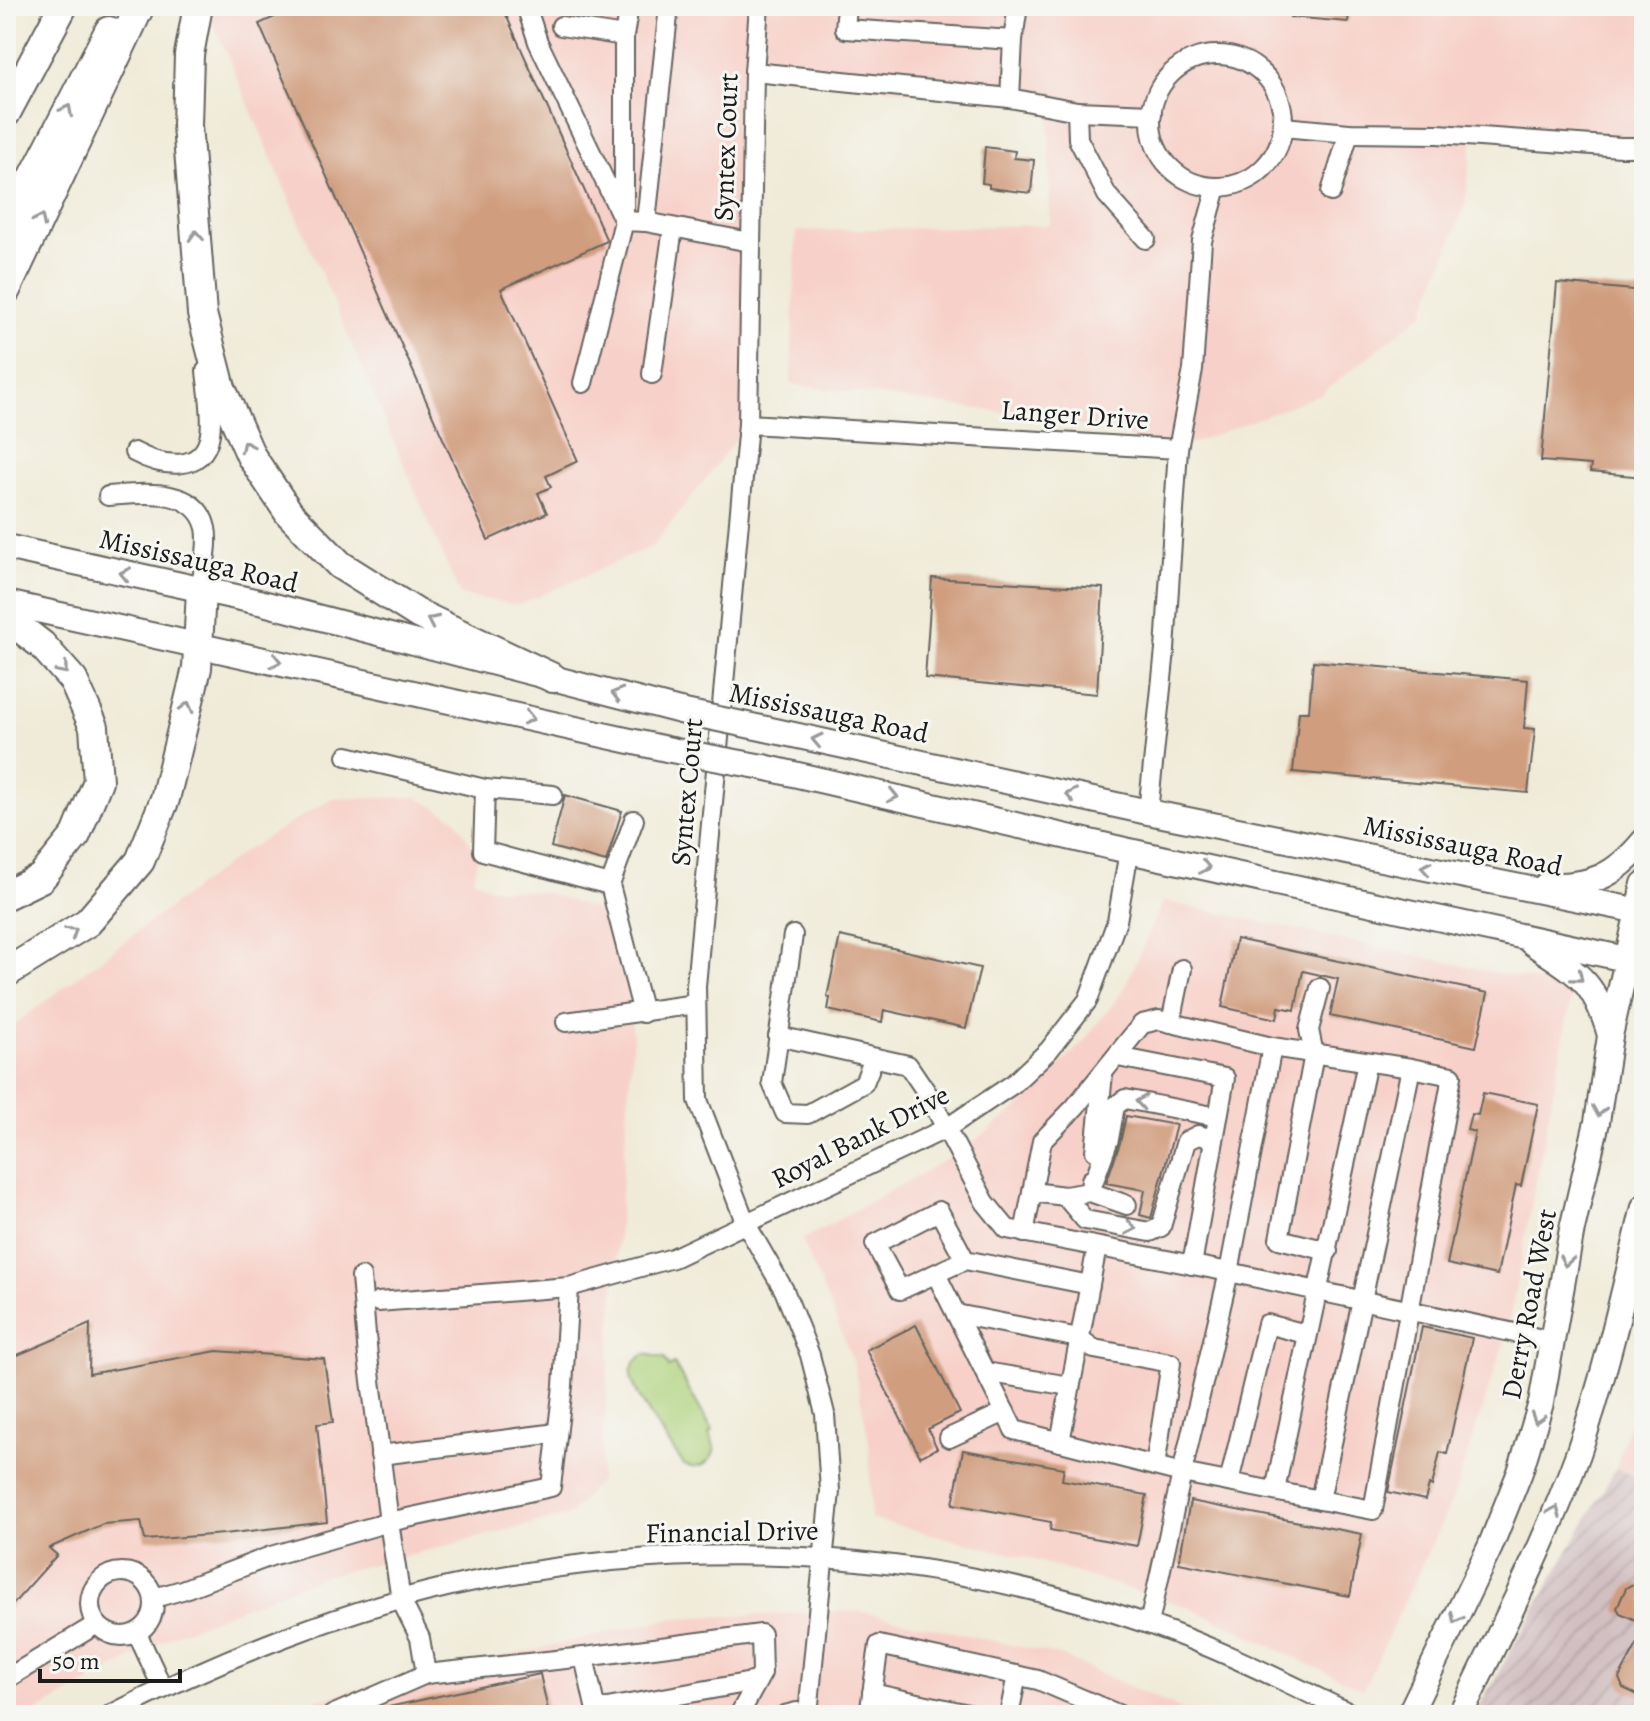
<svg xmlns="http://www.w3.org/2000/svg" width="1650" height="1721" font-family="Alegreya,serif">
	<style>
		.built { fill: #f7d1c9 }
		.industrial { fill: url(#industrial-furrows) }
		.green { fill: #add17a; stroke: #64764b; stroke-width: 2 }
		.building { fill: #d09d7e }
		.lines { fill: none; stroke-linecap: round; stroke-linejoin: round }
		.minor-casing { stroke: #66645e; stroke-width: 22 }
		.major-casing { stroke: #66645e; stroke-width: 28 }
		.highway-casing { stroke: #66645e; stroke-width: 32 }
		.minor { stroke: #fff; stroke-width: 18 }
		.major { stroke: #fff; stroke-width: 24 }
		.highway { stroke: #fff; stroke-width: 28 }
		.major-bridge-casing { stroke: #66645e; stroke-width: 28; stroke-linecap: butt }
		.major-bridge { stroke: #fff; stroke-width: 24 }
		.oneway { stroke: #999 }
		.labels { text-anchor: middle; stroke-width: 6; stroke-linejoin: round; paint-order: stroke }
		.street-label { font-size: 28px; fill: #1c1c1c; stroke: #f6f6f2 }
	</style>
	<defs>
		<pattern id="industrial-furrows" width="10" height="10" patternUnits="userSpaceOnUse" patternTransform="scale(2)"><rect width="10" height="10" fill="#d2bfc1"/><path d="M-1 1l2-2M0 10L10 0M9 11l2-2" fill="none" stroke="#b4a4a5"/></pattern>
	</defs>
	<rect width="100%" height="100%" fill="#f6f6f2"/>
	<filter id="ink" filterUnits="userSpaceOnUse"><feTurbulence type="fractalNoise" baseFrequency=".0125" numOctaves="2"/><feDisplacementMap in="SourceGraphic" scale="16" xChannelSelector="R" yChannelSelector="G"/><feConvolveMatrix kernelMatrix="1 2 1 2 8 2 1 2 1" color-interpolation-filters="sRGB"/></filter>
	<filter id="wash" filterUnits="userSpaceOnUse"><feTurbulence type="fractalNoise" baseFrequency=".006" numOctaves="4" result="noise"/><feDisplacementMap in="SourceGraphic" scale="32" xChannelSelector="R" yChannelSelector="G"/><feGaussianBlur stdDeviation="1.8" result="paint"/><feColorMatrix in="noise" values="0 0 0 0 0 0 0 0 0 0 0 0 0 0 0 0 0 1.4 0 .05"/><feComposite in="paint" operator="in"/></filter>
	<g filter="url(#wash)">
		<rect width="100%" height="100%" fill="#f0ebd8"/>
		<g class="built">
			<polygon points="206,6 1644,6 1644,147 1473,137 1465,205 1423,314 1321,394 1178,449 1046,418 791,384 796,231 1050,225 1049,108 754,72 748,424 653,546 519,605 460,595"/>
			<polygon points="416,797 455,818 478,856 473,879 490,888 547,893 596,910 606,923 626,976 633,1037 600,1480 569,1515 321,1577 178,1633 30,1715 6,1715 6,1031 243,852 331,799"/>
			<polygon points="1163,901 1573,989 1507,1333 1452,1501 1363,1690 1191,1608 1031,1559 871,1519 869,1442 853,1360 802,1240 961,1151 1021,1106 1081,1044 1123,991"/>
			<polygon points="1644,1374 1644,1481 1616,1468"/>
			<polygon points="859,1611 1061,1656 1195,1715 246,1715 674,1618"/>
		</g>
		<polygon class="industrial" points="1616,1468 1644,1481 1644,1715 1474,1715"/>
		<path class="green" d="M 645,1354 L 664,1358 L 669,1367 L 674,1364 L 713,1431 L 709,1434 L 715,1449 C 711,1464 699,1471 684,1465 C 673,1449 629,1389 631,1373 C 632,1364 638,1358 645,1354 Z"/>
		<g id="blocks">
			<g class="building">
				<polygon points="299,6 502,6 607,241 501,289 578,461 546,476 551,487 538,493 547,513 488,540 259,24"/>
				<polygon points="1291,6 1350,6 1348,22 1290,17"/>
				<polygon points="985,147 1015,151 1014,158 1034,160 1031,193 989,188 989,184 982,183"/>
				<polygon points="1557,283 1644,291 1644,477 1590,472 1591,465 1541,461"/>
				<polygon points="932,578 1103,588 1097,694 925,678"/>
				<polygon points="1313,661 1528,680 1524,728 1535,729 1528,793 1293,772 1299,712 1309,712"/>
				<polygon points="565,795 622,811 606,862 551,847"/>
				<polygon points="840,936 980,968 966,1028 884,1010 882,1022 828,1010 830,998 827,997"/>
				<polygon points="1236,939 1488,993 1476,1047 1330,1016 1338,979 1303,971 1295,1010 1279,1007 1277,1019 1222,1007"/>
				<polygon points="1483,1093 1538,1104 1521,1186 1516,1185 1497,1275 1447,1264 1475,1132 1467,1130 1471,1114 1478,1115"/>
				<polygon points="1126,1116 1176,1125 1151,1218 1140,1215 1145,1190 1106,1183 1120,1143"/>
				<polygon points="90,1324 89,1374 217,1351 324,1359 333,1422 317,1424 327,1522 224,1534 145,1540 141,1521 103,1524 49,1548 57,1555 6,1612 6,1360"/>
				<polygon points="916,1325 960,1413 928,1429 937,1448 920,1457 866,1350"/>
				<polygon points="1422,1327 1472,1338 1447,1454 1440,1452 1432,1486 1429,1485 1425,1500 1388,1492"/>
				<polygon points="963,1450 1064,1468 1062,1480 1147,1495 1137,1546 1050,1530 1051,1522 953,1504"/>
				<polygon points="1190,1501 1362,1534 1350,1596 1179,1563"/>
				<polygon points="1631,1585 1644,1585 1644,1624 1620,1613 1617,1608 1626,1588"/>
				<polygon points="1644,1632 1644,1698 1623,1688 1619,1678"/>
				<polygon points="540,1674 549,1715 385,1715 384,1708"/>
			</g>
		</g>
	</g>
	<g filter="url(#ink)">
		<use href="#blocks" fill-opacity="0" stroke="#66645e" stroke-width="2"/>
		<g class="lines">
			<defs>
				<g id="minor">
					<polyline points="526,6 538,42 624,221"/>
					<polyline points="759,6 754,72 748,424 696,986 698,1100 746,1224 784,1290 810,1355 825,1414 830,1491 808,1714"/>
					<polyline points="847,6 845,29 1013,40"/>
					<polyline points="561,26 624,36"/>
					<circle cx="1217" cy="121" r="66"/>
					<polyline points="754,72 1010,98 1077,111 1078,139 1107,195 1146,239"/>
					<polyline points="1010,98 1013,40 1018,6"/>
					<polyline points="1077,111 1152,114"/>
					<polyline points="1283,127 1349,133 1438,134 1621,147 1640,147 1644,143"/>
					<polyline points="1331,192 1349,133"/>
					<polyline points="624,215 624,36 629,6"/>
					<polyline points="646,222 669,6"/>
					<polyline points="652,374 673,228"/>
					<polyline points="583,383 624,221 646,222 750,242"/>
					<polyline points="748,424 1178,449 1165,650 1148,812"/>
					<polyline points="1178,449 1193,370 1202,241 1217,187"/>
					<path d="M 134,452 C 160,466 204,475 210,434 C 213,414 208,391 206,371"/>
					<path d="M 108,496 C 139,494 196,485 206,528 C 210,547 202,571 201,590"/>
					<polyline points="347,756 485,789 553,795"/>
					<polyline points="485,789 483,851 610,885"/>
					<polyline points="634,820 610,885 643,1013"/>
					<polyline points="793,935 772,1083 785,1113 808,1114 864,1083 874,1058"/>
					<polyline points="1320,988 1309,1030 1314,1054 1279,1239 1328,1251"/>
					<polyline points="566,1022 696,1004"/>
					<polyline points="1171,1023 1182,969"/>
					<polyline points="778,1036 908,1065 929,1096 985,1202 1007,1229 1229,1272 1552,1341"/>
					<polyline points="1118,1057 1225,1078 1192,1265"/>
					<polyline points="1095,1151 1103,1074"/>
					<polyline points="1091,1180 1090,1192 1127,1205"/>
					<polyline points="1032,1192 1065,1196 1090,1192 1109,1139 1115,1106 1125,1099 1218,1117"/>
					<polyline points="1065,1196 1085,1220 1150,1232 1161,1227 1186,1141 1198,1135 1214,1139"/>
					<polyline points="1024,1233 1042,1141 1075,1107 1142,1024 1159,1020 1272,1047"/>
					<polyline points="965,1260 900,1290 875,1244 939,1211 965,1260 1090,1285"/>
					<polyline points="936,1274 1014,1430 1182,1473 1229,1272 1272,1047 1411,1068 1320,1500 1182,1473 1149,1624"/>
					<polyline points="361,1277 368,1357 389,1522 551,1487 563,1386 569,1287"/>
					<polyline points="378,1302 569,1287 673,1258 947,1128 1013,1084 1049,1050 1088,1000 1117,921 1129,851"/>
					<polyline points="956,1314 1079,1338 1094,1349 1171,1363 1155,1466"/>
					<polyline points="985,1372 1070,1386"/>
					<polyline points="949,1438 1005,1412"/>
					<polyline points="1060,1442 1097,1247"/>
					<polyline points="380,1455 557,1433"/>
					<polyline points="1229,1482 1267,1324 1306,1334"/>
					<path d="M 1275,1491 C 1304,1348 1337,1205 1367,1062"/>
					<polyline points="1320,1500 1373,1510 1452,1076 1411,1068"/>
					<circle cx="122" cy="1604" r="32"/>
					<polyline points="154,1598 182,1590 271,1556 389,1522 401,1600 420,1638 426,1674"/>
					<polyline points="137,1633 163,1689"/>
					<polyline points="584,1657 597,1715"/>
					<polyline points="6,1679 97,1624"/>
					<polyline points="872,1693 973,1715"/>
					<polyline points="596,1710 757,1681"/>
					<path d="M 110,1715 C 217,1660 352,1606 470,1582 C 700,1536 929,1549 1151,1625 C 1221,1649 1287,1683 1354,1715"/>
					<polyline points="332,1715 426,1674 584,1657 761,1634 762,1673 739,1715"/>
					<polyline points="785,1715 797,1712 811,1715"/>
					<polyline points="869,1715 879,1645 1038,1680 1120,1715"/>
					<polyline points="1009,1715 1017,1675"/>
				</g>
				<g id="major">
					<polyline points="6,547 259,602 680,711"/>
					<polyline points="6,603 671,750"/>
					<polyline points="766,729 1148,812 1644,912"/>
					<polyline points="763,767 1129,851 1644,963"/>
					<path d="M 1546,885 C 1591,887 1615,876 1644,841"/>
					<path d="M 1531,942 C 1578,975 1593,977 1610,1035"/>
					<polyline points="1409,1715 1490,1547 1520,1472 1541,1403 1572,1229 1597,1122 1610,1036 1644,884"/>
					<path d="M 1460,1715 C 1502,1629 1545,1544 1578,1454 C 1606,1373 1624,1291 1644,1207"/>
				</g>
				<g id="highway">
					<polyline points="198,6 189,55 187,125 202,314 221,388 251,456 289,513 340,565 418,614 553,678"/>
					<polyline points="6,113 63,6"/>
					<polyline points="6,230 109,31"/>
					<polyline points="6,290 140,6"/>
					<polyline points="6,617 42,645 73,680 94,727 98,781 76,835 41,878 6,895"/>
					<polyline points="6,973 88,922 140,861 165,799 197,668 201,590"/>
				</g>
			</defs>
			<use href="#minor" class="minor-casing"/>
			<use href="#major" class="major-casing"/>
			<use href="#highway" class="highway-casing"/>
			<use href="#minor" class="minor"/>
			<use href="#major" class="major"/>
			<use href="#highway" class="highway"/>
			<defs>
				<g id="major-bridge">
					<polyline points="680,711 766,729"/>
					<polyline points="671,750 763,767"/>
				</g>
			</defs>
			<use href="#major-bridge" class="major-bridge-casing"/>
			<use href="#major-bridge" class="major-bridge"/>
		</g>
		<defs><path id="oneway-chevron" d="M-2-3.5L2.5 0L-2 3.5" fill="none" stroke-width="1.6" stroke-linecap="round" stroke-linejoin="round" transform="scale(2)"/></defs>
		<g class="oneway">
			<use href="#oneway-chevron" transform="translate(67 110) rotate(-63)"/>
			<use href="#oneway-chevron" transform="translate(40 220) rotate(-65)"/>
			<use href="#oneway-chevron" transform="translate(196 236) rotate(-94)"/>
			<use href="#oneway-chevron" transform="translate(246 446) rotate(-115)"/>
			<use href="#oneway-chevron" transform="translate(125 574) rotate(-168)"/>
			<use href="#oneway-chevron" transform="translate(432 621) rotate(-155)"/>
			<use href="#oneway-chevron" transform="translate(276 661) rotate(13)"/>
			<use href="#oneway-chevron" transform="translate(63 669) rotate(49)"/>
			<use href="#oneway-chevron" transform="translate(617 694) rotate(-165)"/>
			<use href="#oneway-chevron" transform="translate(187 707) rotate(-76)"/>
			<use href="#oneway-chevron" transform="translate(529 718) rotate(13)"/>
			<use href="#oneway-chevron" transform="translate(817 740) rotate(-168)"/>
			<use href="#oneway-chevron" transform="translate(1071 795) rotate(-168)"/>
			<use href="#oneway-chevron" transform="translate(893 796) rotate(13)"/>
			<use href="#oneway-chevron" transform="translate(1205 867) rotate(12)"/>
			<use href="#oneway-chevron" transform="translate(1426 868) rotate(-169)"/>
			<use href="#oneway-chevron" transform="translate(72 932) rotate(-33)"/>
			<use href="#oneway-chevron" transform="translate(1578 977) rotate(40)"/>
			<use href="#oneway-chevron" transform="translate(1141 1102) rotate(-171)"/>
			<use href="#oneway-chevron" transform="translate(1599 1111) rotate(99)"/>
			<use href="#oneway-chevron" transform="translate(1131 1228) rotate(10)"/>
			<use href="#oneway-chevron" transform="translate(1566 1261) rotate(100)"/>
			<use href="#oneway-chevron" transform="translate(1537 1418) rotate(107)"/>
			<use href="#oneway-chevron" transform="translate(1555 1511) rotate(-68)"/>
			<use href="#oneway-chevron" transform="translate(1456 1618) rotate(116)"/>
		</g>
	</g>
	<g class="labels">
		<g class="street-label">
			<text transform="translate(725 147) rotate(-88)" y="10">Syntex Court</text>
			<text transform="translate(1075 414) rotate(4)" y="10">Langer Drive</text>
			<text transform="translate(199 560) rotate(13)" y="10">Mississauga Road</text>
			<text transform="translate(829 712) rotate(12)" y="10">Mississauga Road</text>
			<text transform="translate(686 792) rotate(-85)" y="10">Syntex Court</text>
			<text transform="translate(1463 845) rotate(12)" y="10">Mississauga Road</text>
			<text transform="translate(860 1136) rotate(-27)" y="10">Royal Bank Drive</text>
			<text transform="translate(1528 1304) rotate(-79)" y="10">Derry Road West</text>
			<text transform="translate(732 1531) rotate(-1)" y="10">Financial Drive</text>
		</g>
	</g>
	<rect width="1650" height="1721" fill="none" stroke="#f6f6f2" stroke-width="32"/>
	<path d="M40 1669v12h140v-12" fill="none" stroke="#1c1c1c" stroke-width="4"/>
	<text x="52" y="1669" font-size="24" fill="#1c1c1c" stroke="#f6f6f2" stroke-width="6" paint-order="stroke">50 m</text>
</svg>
